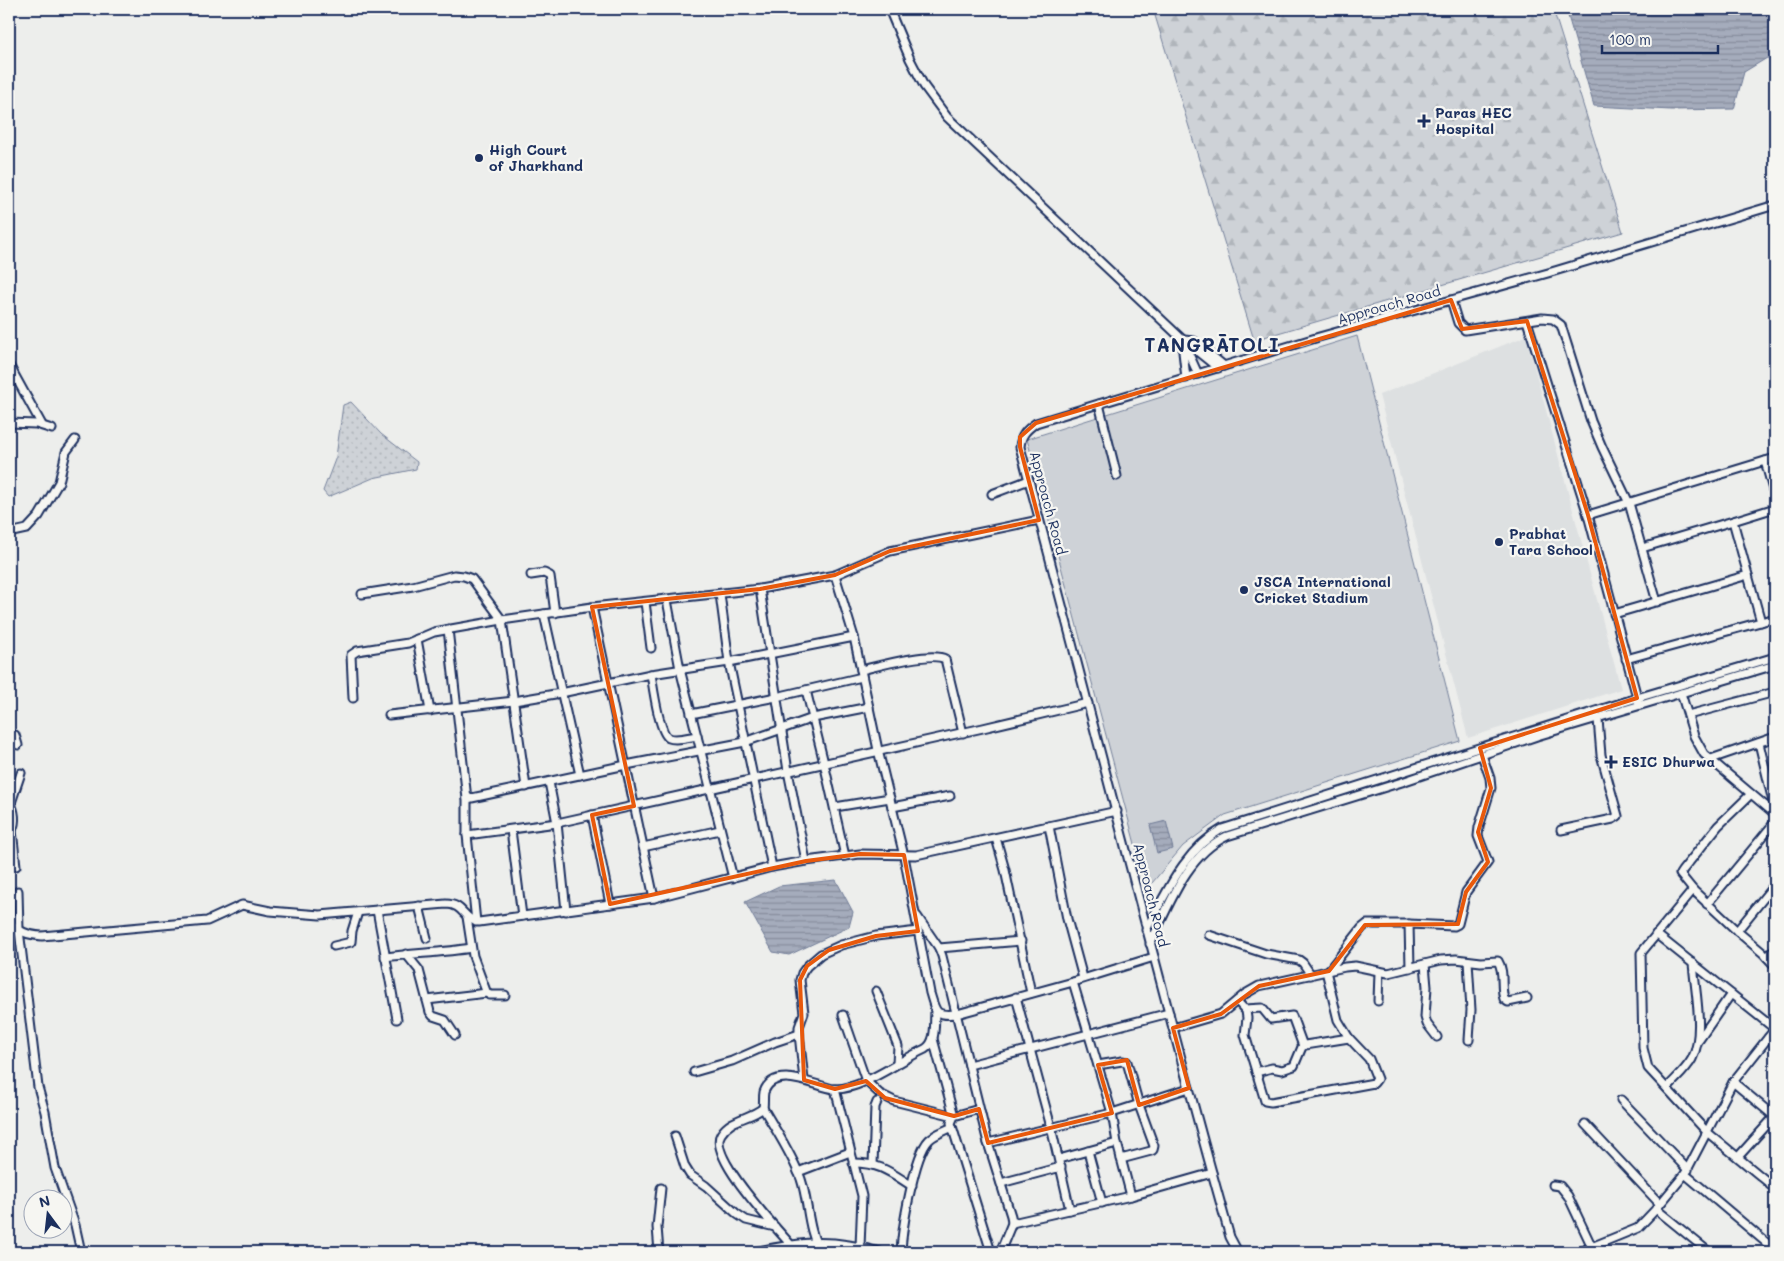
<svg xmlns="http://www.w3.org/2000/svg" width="1784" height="1261" font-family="Mali,sans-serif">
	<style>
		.built { fill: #dde0e1 }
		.grass { fill: url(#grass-dots); stroke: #74809a }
		.forest { fill: url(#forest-firs); stroke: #74809a }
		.park { fill: #ced2d7; stroke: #74809a }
		.water { fill: url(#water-rules); stroke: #6e7a96 }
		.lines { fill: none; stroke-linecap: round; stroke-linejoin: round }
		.street-casing { stroke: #1b2f5e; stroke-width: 11 }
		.street { stroke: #f6f6f2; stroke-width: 7 }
		.marked { fill: none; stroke: #e8590c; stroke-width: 4; stroke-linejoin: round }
		.poi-dot { fill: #1b2f5e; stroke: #f6f6f2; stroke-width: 2 }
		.labels { text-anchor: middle; stroke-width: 4.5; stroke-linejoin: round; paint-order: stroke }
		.poi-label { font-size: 14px; font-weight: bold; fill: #1b2f5e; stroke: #f6f6f2; text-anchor: start }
		.street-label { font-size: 14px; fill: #1b2f5e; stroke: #f6f6f2 }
		.district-label { font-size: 19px; font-weight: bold; letter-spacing: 1px; fill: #1b2f5e; stroke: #f6f6f2 }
	</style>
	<defs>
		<pattern id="grass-dots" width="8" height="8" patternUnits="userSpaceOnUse" patternTransform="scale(1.25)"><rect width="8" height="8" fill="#ced2d7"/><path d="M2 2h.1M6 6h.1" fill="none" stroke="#b0b5bb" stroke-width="1.8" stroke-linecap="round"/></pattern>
		<pattern id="forest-firs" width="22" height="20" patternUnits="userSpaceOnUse" patternTransform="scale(1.25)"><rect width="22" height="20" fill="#ced2d7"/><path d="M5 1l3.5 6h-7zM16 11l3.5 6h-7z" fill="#b0b5bb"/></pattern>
		<pattern id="water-rules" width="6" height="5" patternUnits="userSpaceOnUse" patternTransform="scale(1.25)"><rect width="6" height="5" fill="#a5acbc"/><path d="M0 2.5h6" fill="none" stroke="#868c9c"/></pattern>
	</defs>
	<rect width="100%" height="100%" fill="#edeeec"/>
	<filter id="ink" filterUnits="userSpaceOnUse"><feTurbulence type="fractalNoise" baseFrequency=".02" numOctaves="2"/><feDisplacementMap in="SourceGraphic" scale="10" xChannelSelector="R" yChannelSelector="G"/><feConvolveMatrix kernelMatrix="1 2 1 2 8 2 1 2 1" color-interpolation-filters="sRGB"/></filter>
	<g filter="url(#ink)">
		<polygon class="built" points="1526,336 1621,689 1468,738 1379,395"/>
		<polygon class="grass" points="351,402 381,434 417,462 416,469 373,478 328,497 323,491 336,457 343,405"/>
		<polygon class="forest" points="1153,9 1553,9 1623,232 1254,340"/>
		<polygon class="park" points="1357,336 1460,741 1225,815 1183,846 1147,889 1027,439"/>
		<g class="water">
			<polygon points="1566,9 1775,9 1775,59 1767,58 1744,72 1734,109 1671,110 1594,106"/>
			<polygon points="1166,821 1173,849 1157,853 1150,825"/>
			<polygon points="836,880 853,912 849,927 789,955 773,952 745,902 779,886"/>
		</g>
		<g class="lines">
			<defs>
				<g id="street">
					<polyline points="889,9 910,59 924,86 947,117 1182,339 1218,368"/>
					<polyline points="1451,300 1458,323 1465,330 1542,318 1553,319 1561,325 1591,421 1602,447 1629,503 1657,602"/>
					<polyline points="1527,321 1588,515"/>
					<polyline points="1184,340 1194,341 1224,366"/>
					<polyline points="1183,341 1198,374"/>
					<polyline points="1185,345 1183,352 1186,378"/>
					<polyline points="9,365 42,425"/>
					<polyline points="1099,404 1117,476"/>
					<polyline points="9,423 36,424 52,429"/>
					<polyline points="1765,461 1775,458"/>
					<polyline points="992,494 1029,480"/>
					<polyline points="9,533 27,529 39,516 59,482 66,452 75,440"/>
					<polyline points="1642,548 1733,521"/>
					<polyline points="531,575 544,573 550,576 555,613"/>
					<path d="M 835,575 L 854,637 L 878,750 L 904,856 L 930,993 C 936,1013 935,1016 957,1014 L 1073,982 L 1154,957"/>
					<polyline points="760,589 788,771 806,861"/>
					<polyline points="362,594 413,586 454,575 464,576 472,579 502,620 526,787"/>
					<polyline points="720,594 729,662 772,867"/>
					<polyline points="667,600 680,669 733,878"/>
					<polyline points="645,602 651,648"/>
					<polyline points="592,607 654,898"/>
					<polyline points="544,614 580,775"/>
					<polyline points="1614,614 1748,575"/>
					<polyline points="1761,622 1733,521 1775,508"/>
					<polyline points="448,629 467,799 467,835 476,922"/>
					<polyline points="417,639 430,711"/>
					<polyline points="1626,659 1775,618"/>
					<path d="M 861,670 C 878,666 932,651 945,659 L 963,733"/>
					<path d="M 651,674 C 653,686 659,733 669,738 C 676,741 690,737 697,736"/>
					<polyline points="806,690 824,763 845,856"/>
					<polyline points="1681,693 1694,736 1704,754 1775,814"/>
					<polyline points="353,698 351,655 357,651 408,643 434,632 502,620 592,607 760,589 835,575 890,551 1039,520"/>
					<polyline points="1638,701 1588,515 1765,461 1775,497"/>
					<polyline points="691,714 776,697 862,677"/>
					<polyline points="389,715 514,701 561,693 651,674 729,662 854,637"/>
					<polyline points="1688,715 1775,692"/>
					<polyline points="9,737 15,735 18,745"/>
					<polyline points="1759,743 1775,810"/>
					<polyline points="1711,759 1775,737"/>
					<polyline points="549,782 557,823 566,911"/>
					<path d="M 9,799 C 14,809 17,820 12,830 L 9,832"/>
					<polyline points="467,799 626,765 745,742 813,718 869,707"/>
					<polyline points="11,803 21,773"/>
					<polyline points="835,807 890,798"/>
					<polyline points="892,807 950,796"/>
					<polyline points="592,815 610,904"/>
					<polyline points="1049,826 1067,919 1083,978"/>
					<polyline points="12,830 16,866"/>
					<polyline points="511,830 522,916"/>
					<polyline points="1561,830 1613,819 1618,816 1601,755 1598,719"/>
					<polyline points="467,835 557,823 983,728 1088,703"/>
					<polyline points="996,838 1005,870 1031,993"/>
					<polyline points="643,847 720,830"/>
					<polyline points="1693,890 1680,874 1682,871 1718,826 1751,794"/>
					<polyline points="18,891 19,930 38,1087 45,1112 55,1168 75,1225 81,1252"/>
					<polyline points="1707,904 1775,822"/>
					<polyline points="419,906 427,938"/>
					<polyline points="377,910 397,1019"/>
					<polyline points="917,916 939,948 942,956 988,1143 1011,1216 1012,1223 1000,1252"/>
					<polyline points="467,917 473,956 486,991 489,995 505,995"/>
					<path d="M 9,922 C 19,932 28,935 42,936 L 207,921 L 242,905 L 270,911 L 320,915 L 446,904 C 464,904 463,920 479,922 L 654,898 L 772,867 L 806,861 L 860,854 L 916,855 L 1117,811"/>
					<polyline points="1409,924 1410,968"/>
					<path d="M 1146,930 C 1166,894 1184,850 1222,829 L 1637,698 L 1775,657"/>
					<polyline points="1737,931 1775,884"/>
					<polyline points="1656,934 1775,1029"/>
					<polyline points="1209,935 1266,954 1299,960 1303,963 1311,975"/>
					<path d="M 1150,944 C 1169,906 1186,855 1227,836 L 1402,782 L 1537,736 L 1775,665"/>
					<polyline points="334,946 351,942 352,931 358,912"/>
					<polyline points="939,948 1021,941"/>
					<polyline points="406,954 419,970 430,1012 433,1016 445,1020 455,1035"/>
					<path d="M 385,957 C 413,953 442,953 471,948"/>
					<polyline points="1767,957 1775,949"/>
					<polyline points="1468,961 1471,1010 1469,1040"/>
					<polyline points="1425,964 1427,987 1425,1017 1427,1024 1437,1037"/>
					<polyline points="1775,966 1763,953 1737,931 1693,890 1641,953 1643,1048 1648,1068 1707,1132 1775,1188"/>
					<polyline points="1329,970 1362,928 1367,924 1409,924 1454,926 1458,924 1466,892 1488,862 1478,836 1479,827 1491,788 1490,778 1482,755"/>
					<polyline points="1073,982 1112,1113 1117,1143 1131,1196"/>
					<polyline points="876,991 898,1046 897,1063"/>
					<polyline points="1016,997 1051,1127 1070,1210"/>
					<polyline points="427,1000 487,993"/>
					<polyline points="1237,1001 1246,1011 1247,1018 1245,1035 1265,1101 1271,1102 1374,1083 1377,1079 1369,1059 1349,1038 1338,1020 1326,971"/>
					<polyline points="1378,1001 1379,972"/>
					<polyline points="1245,1009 1262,1008 1271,1019 1292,1016 1303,1046"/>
					<polyline points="843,1015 866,1081 880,1094 894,1101 954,1116"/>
					<path d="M 1173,1028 L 1221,1014 L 1245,994 L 1259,986 L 1345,967 L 1355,966 L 1388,973 L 1441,960 L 1456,959 L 1481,962 L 1498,961 C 1505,972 1500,986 1504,999 L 1508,1002 L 1527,998"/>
					<polyline points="1768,1038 1775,1043"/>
					<polyline points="933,1039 954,1116"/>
					<polyline points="1699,1040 1731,994"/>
					<polyline points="969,1065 1169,1013"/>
					<polyline points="1098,1065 1122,1061 1127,1062 1139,1105 1154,1146 1153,1150 1151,1151 1121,1159"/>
					<polyline points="694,1072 732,1061 775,1042 799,1034"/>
					<polyline points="1256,1072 1272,1068 1282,1070 1294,1066 1302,1047 1305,1045 1349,1038"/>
					<polyline points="804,1080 799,1034 799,1027 804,1013 800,980 802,973 807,966 821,954 841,945 876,936 918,931"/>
					<polyline points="1733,1082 1775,1117"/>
					<path d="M 1667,1088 C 1675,1079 1686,1070 1692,1059 C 1705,1034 1695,991 1693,963"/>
					<polyline points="835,1089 862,1196 860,1247"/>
					<polyline points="1621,1100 1688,1170"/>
					<path d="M 763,1108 C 776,1131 792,1154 801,1179 C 809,1203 807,1231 821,1252"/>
					<polyline points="979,1109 954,1116 951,1123 991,1252"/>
					<polyline points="1585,1124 1660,1204"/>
					<polyline points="675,1136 685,1167 690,1175 706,1186 737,1214 746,1220 775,1227"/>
					<polyline points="988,1143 1112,1113 1189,1088"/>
					<polyline points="1088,1151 1102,1203"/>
					<polyline points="1738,1157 1775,1116"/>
					<polyline points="1059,1159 1117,1143"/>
					<path d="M 853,1163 C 880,1163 890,1172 912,1186"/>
					<polyline points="873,1165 875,1107 877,1102"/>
					<polyline points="798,1172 850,1152"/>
					<polyline points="1685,1174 1775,1250"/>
					<polyline points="1001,1183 1061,1167"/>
					<polyline points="1553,1185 1560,1186 1568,1196 1592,1247"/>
					<polyline points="1770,1185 1775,1179"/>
					<polyline points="1656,1209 1709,1252"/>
					<polyline points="1012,1223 1131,1196 1212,1173"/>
					<path d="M 790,1244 C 775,1226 707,1156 721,1134 C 731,1118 750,1119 763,1108 C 764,1103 763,1097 764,1092 C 774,1064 815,1086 834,1089 C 840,1089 847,1088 853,1086 C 878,1078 901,1060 925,1049 C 937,1042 934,1023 935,1010"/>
					<polyline points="659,1252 657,1227 661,1188"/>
					<path d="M 754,1252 C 802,1241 832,1238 880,1252"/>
					<path d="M 901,1252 C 902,1230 914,1155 929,1140 C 935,1134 945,1131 952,1127"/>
					<path d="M 1238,1252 L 1230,1237 C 1156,975 1091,710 1020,447 C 1021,435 1026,430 1036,423 L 1319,337 L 1548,273 L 1775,205"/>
					<polyline points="1579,1252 1638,1228 1656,1209 1685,1174 1733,1082 1775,1029"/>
				</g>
			</defs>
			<use href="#street" class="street-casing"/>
			<use href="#street" class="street"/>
		</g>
	</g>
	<path class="marked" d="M 1451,300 L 1462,329 L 1527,321 L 1588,515 L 1637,698 L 1480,748 L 1491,788 L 1478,832 L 1488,862 L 1466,892 L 1458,924 L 1365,925 L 1329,971 L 1259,986 L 1221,1014 L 1173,1028 L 1189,1088 L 1139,1105 L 1127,1060 L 1098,1065 L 1112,1113 L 988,1143 L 979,1109 L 954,1116 L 885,1098 L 866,1081 L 835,1089 L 804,1080 L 800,980 L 807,966 L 829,950 L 876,936 L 918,931 L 904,855 L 860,854 L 806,861 L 610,904 L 592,815 L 634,806 L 592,607 L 760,589 L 835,575 L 890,551 L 1039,520 L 1020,447 L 1020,437 L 1036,423 Z"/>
	<g class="poi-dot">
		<path d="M1421.5 113.5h5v5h5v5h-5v5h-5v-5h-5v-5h5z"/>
		<circle cx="479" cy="158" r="5"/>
		<circle cx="1499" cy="542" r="5"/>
		<circle cx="1244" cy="590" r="5"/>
		<path d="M1608.5 754.5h5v5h5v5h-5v5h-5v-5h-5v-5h5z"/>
	</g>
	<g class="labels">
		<g class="poi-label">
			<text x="1435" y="118">Paras HEC<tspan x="1435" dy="16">Hospital</tspan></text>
			<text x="489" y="155">High Court<tspan x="489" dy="16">of Jharkhand</tspan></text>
			<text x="1509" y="539">Prabhat<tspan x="1509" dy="16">Tara School</tspan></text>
			<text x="1254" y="587">JSCA International<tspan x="1254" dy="16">Cricket Stadium</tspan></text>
			<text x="1622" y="767">ESIC Dhurwa</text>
		</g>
		<g class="street-label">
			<text transform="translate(1389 305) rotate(-16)" y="5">Approach Road</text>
			<text transform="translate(1048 503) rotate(75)" y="5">Approach Road</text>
			<text transform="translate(1151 895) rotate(76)" y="5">Approach Road</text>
		</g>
		<g class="district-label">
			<text x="1212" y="352">TANGRĀTOLI</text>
		</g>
	</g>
	<rect width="1784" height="1261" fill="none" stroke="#f6f6f2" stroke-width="30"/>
	<rect x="15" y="15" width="1754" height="1231" fill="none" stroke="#1b2f5e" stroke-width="2" filter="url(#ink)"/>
	<g transform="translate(48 1214) rotate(345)"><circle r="24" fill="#f6f6f2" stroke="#9ea6b7"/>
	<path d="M0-4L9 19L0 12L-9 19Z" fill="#1b2f5e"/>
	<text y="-8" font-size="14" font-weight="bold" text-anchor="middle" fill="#1b2f5e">N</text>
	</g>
	<path d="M1602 45v8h116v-8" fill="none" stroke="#1b2f5e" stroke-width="2.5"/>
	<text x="1609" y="45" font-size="15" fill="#1b2f5e" stroke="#f6f6f2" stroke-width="4" paint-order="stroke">100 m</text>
</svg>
